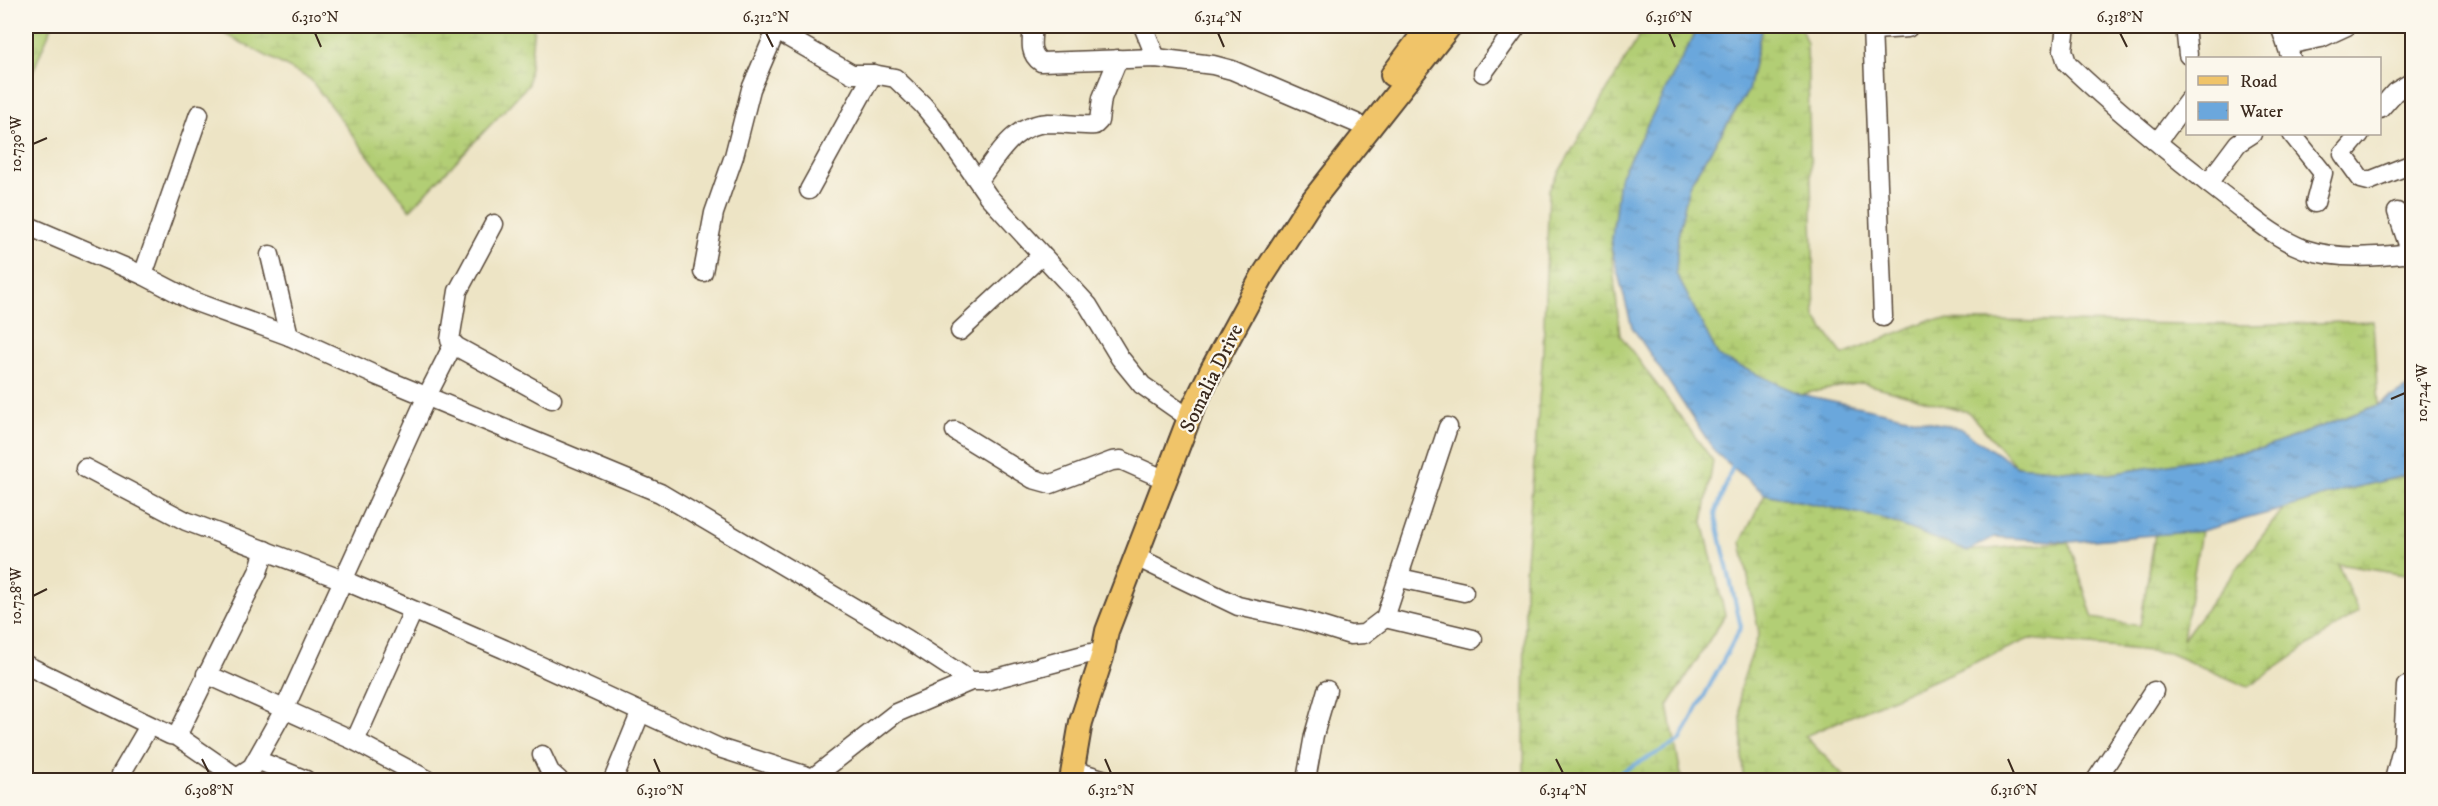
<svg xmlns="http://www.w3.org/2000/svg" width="2438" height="806" font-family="'IM FELL DW Pica',serif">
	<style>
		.wetland { fill: url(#wetland-marsh); stroke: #767c49; stroke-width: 1.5 }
		.water { fill: url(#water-ripples); stroke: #53687d; stroke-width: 1.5 }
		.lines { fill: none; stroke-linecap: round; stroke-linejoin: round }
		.stream { stroke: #6ba7dc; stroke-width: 4 }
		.minor-casing { stroke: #564637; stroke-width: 21 }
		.major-casing { stroke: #564637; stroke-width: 26 }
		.minor { stroke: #fff; stroke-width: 18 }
		.major { stroke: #f0c469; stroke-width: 22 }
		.ticks { fill: none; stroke: #3b2a1e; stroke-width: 2 }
		.labels { text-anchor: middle; stroke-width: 4.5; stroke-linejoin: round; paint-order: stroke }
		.street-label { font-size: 21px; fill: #3b2a1e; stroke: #fbf7ec }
		.neatline { fill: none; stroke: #3b2a1e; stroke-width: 2 }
		.ticks-label { font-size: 15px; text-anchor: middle; fill: #3b2a1e }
	</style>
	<defs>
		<pattern id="wetland-marsh" width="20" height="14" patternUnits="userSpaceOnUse" patternTransform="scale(1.5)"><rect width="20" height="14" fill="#b2ce74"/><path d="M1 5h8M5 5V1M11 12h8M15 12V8" fill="none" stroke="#9ab164"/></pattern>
		<pattern id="water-ripples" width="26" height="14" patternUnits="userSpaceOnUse" patternTransform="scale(1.5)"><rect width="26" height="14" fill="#6ba7dc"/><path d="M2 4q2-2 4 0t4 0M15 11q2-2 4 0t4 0" fill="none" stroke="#5988b2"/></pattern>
	</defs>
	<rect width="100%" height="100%" fill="#fbf7ec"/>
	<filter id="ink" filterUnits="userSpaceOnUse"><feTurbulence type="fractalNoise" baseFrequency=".0167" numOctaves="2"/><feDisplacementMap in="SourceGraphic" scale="12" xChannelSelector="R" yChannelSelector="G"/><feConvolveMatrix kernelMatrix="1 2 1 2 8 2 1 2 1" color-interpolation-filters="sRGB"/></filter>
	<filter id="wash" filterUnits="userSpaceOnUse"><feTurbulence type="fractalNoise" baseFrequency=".008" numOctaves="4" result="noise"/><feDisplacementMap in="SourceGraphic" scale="24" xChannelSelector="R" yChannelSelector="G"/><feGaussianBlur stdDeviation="1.35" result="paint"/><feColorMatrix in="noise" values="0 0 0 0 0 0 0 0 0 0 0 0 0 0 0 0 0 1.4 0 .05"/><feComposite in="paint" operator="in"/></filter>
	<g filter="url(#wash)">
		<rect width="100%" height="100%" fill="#ede4c5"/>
		<g class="wetland">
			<polygon points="26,26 52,26 26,88"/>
			<polygon points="210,26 534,26 528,85 410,210 310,79"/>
			<polygon points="1643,26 1699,26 1619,179 1611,247 1620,335 1713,461 1703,522 1725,615 1668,706 1682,780 1524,780 1525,573 1543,351 1549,189 1637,40"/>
			<polygon points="1762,26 1800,26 1807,44 1815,317 1843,355 1929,320 2250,325 2373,321 2378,405 2264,448 2110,474 2016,466 1968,412 1862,383 1800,394 1719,357 1676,273 1678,236 1689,185 1748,91"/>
			<polygon points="2412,474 2412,576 2338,564 2358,612 2248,687 2169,653 2029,639 1805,736 1848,780 1743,780 1740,688 1759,633 1741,542 1765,494 1881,518 1967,551 2069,542 2093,618 2140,626 2155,534 2201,531 2183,639 2283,509 2341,491"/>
		</g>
		<polygon class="water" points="1699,26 1762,26 1748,91 1689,185 1678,236 1676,273 1719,357 1800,394 1959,428 2016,466 2110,474 2264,448 2378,405 2412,384 2412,474 2341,491 2283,509 2201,531 2069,542 1994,537 1967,551 1881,518 1765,494 1716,453 1632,327 1611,247 1619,179"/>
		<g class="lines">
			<polyline class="stream" points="1606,780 1680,741 1741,627 1715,514 1734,463"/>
		</g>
	</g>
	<g filter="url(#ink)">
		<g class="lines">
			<defs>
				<g id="minor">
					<path d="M 1033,26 C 1032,40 1028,53 1041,62 L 1156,58 L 1213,65 L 1232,70 L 1356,123"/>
					<polyline points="1143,26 1156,58"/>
					<polyline points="1872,26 1883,317"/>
					<path d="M 2066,26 L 2063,50 L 2067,63 C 2118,112 2175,158 2231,201 C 2253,218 2277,239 2304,249 C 2337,260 2378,257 2412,253"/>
					<polyline points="2185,26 2188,55"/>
					<polyline points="2280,26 2291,58"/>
					<polyline points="1873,30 1908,28"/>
					<polyline points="777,31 852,74 873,74 895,78 923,105 937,122 988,196 1088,305 1120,358 1142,385 1182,413"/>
					<polyline points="2287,45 2321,38 2347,26"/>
					<polyline points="1483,73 1517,26"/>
					<polyline points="2380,109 2395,92 2412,82"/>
					<polyline points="2292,134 2323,173 2315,203"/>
					<polyline points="2360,134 2343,154 2361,179 2369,181 2412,164"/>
					<polyline points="2158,141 2188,101"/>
					<path d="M 979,180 C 998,155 1014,124 1048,123 C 1064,123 1080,126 1095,125 L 1099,121 L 1102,98 L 1118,59"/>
					<polyline points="2208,183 2238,143 2252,134"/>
					<polyline points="809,190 873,74"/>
					<polyline points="2397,212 2411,253"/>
					<polyline points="494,224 458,291 450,340 457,347 552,399"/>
					<polyline points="26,225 143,275 193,301 289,336 375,375 660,493 907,639 971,681 986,681 1091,653 1102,657"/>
					<polyline points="270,255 289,336"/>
					<polyline points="703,272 714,213 734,156 751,89 778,26"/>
					<polyline points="143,275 199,114"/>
					<polyline points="960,331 1041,256"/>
					<polyline points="955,431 1033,479 1051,484 1112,461 1121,460 1157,476"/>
					<polyline points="85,468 186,521 343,580 504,649 719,748 820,780"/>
					<polyline points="1136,557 1238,606 1301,620 1350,635 1364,634 1385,618 1448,427"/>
					<polyline points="1400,578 1464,592"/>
					<polyline points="1385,618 1473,639"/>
					<polyline points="26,665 170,735 177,736 258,572 265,550"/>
					<polyline points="206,674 355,741 428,780"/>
					<polyline points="177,736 235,776"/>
					<polyline points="355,741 413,611"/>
					<polyline points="542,755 550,772 559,780"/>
					<polyline points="257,760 306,780"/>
					<polyline points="1073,770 1106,780"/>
					<polyline points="121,774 149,726"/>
					<polyline points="232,780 252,767 284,710 427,396 453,345"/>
					<polyline points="613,780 640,714"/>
					<polyline points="810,780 896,713 971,681"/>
					<polyline points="1306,780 1314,735 1327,690"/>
					<polyline points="2096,780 2154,691"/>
					<polyline points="2394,780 2403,745 2406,686"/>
				</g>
				<g id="major">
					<polyline points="1392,75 1429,26"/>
					<polyline points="1071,780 1081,722 1102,657 1107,631 1193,408 1212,369 1262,277 1308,206 1450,26"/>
				</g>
			</defs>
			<use href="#minor" class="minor-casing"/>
			<use href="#major" class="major-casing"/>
			<use href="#minor" class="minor"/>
			<use href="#major" class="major"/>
		</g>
	</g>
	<path class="ticks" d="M 315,33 L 321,47M 766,33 L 773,47M 1218,33 L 1224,47M 1669,33 L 1675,47M 2120,33 L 2127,47M 33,144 L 47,138M 2391,399 L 2405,393M 33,596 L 47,589M 202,759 L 209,773M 654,759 L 660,773M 1105,759 L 1111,773M 1556,759 L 1563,773M 2008,759 L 2014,773"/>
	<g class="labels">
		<g class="street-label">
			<text transform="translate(1211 378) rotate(-64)" y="7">Somalia Drive</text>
		</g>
	</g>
	<rect width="2438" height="806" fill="none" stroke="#fbf7ec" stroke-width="66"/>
	<rect x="2186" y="57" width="195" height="78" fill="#fbf7ec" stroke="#aea59a" stroke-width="1.5"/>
	<rect x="2198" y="76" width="30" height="9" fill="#f0c469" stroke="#aea59a" stroke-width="1.5"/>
	<text x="2240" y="87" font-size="18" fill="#3b2a1e">Road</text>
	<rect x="2198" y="102" width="30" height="18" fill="url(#water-ripples)" stroke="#aea59a" stroke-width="1.5"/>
	<text x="2240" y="117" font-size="18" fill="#3b2a1e">Water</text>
	<rect x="33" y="33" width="2372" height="740" class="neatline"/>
	<g class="ticks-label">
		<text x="315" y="22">6.310°N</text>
		<text x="766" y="22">6.312°N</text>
		<text x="1218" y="22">6.314°N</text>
		<text x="1669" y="22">6.316°N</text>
		<text x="2120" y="22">6.318°N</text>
		<text transform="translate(16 144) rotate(-90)" y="5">10.730°W</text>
		<text transform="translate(2422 393) rotate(-90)" y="5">10.724°W</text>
		<text transform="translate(16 596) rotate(-90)" y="5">10.728°W</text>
		<text x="209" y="795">6.308°N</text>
		<text x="660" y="795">6.310°N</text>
		<text x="1111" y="795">6.312°N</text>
		<text x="1563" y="795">6.314°N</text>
		<text x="2014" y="795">6.316°N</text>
	</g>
</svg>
